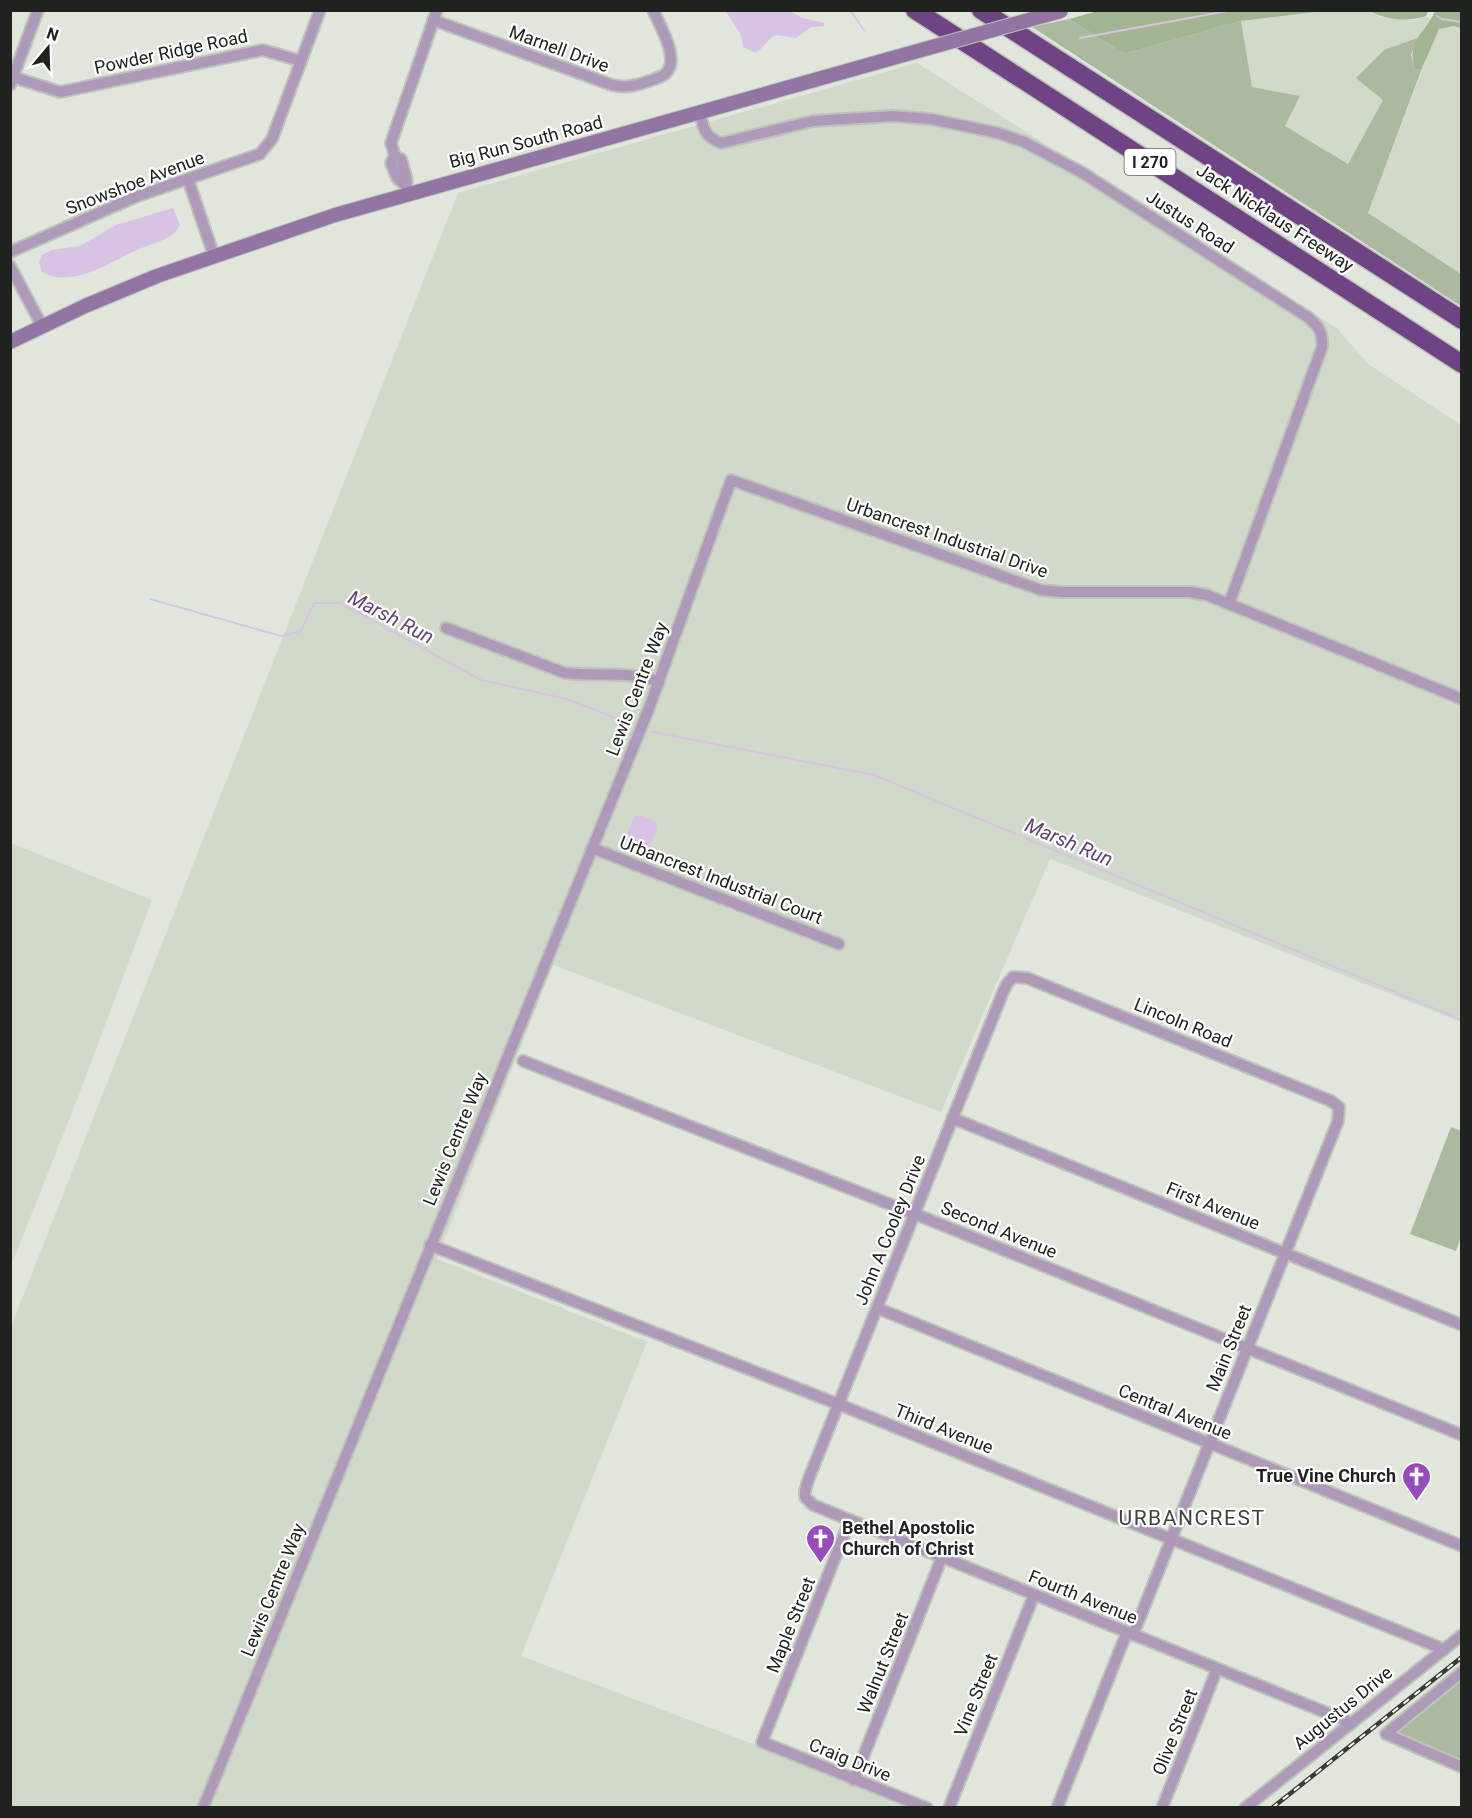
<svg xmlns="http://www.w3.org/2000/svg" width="1472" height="1818" font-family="Roboto,sans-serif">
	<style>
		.built { fill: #d1daca }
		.green { fill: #aab99f }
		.forest { fill: #a1b592 }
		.water { fill: #d9c3e5 }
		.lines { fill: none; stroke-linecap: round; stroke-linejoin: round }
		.stream { stroke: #d9c3e5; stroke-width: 2 }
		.street-casing { stroke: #bdc3ba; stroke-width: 14 }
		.secondary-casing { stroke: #bdc3ba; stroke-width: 16 }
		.highway-casing { stroke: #bdc3ba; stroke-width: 21 }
		.street { stroke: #ae99b9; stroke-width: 10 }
		.secondary { stroke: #9375a3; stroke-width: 14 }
		.highway { stroke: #6f4384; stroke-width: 18 }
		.rail-casing { stroke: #393b37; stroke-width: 4.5 }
		.rail { stroke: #fff; stroke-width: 2; stroke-dasharray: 7; stroke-linecap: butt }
		.secondary-bridge-casing { stroke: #bdc3ba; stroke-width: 16; stroke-linecap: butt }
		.secondary-bridge { stroke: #9375a3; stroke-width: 14 }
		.labels { text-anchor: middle; stroke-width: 4.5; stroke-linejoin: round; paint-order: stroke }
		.shield { fill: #fff; stroke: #636462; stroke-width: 1.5 }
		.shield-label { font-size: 16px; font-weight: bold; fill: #20221f }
		.street-label { font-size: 18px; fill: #20221f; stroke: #fff }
		.poi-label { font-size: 18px; font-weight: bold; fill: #20221f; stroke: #fff; text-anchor: end }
		.water-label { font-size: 20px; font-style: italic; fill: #624372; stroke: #fff }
		.quarter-label { font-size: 21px; letter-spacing: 1.5px; fill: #40443c; stroke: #fff }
	</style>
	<rect width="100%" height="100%" fill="#e0e6dc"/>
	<g class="built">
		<polygon points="1323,10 1370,11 1380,17 1415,20 1426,16 1431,20 1417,38 1384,50 1357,78 1383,100 1348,164 1285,126 1299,96 1252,87 1241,21"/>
		<polygon points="1454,26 1461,28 1461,274 1368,213 1438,29"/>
		<polygon points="917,63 1337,328 1368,364 1461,425 1461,1022 1050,859 941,1112 553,965 437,1259 647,1342 521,1656 919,1807 11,1807 10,1329 458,193"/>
		<polygon points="11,843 152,900 80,1092 11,1266"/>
	</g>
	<g class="green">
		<polygon points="1069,19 1124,54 1241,21 1252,87 1300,96 1285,126 1348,164 1383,100 1356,78 1384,50 1417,38 1411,55 1415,69 1421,71 1368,213 1461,274 1461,306 1032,27"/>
		<polygon points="1451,1127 1462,1131 1461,1236 1456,1251 1410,1234"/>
		<polygon points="1461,1680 1461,1761 1404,1738 1400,1734 1399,1729"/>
	</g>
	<g class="forest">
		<polygon points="1102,10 1323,10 1323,11 1241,21 1124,54 1069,19"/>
		<path d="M 1370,11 L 1428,11 L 1426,16 C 1409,22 1385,20 1370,11 Z"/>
		<path d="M 1435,11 L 1461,11 L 1461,28 L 1454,26 L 1439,29 L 1421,71 L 1415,69 C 1406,38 1425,35 1435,11 Z"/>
	</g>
	<g class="water">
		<path d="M 726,11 L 790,11 L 802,18 L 824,23 L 824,26 L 811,27 L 796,38 L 775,35 C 767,40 764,47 756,53 L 743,47 C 743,31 732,24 726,11 Z"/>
		<path d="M 173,208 L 180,225 C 173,240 152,243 137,250 C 110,262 73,289 42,272 L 39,263 L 42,255 L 52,250 L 80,246 L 116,225 Z"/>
		<polygon points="641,815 655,821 658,829 648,847 640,847 628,842 626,836 634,816"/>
	</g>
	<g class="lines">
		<g class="stream">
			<polyline points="850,10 864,30"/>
			<polyline points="1437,16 1442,19 1462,22"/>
			<polyline points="1080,38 1233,10"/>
			<polyline points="150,599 281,636 301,631 314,603 341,603 481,680 567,699 629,723"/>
			<polyline points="653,732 874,775 1462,1020"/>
		</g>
		<defs>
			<g id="street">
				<path d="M 433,20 L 612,85 C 626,88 635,86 649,81 C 655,79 662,77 666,73 C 680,59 660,26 653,10"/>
				<polyline points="13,77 60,92 263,50 301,61"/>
				<polyline points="10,85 38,10"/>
				<path d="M 700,113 C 704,130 704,136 721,143 L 813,121 L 893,116 L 931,119 L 998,133 L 1024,142 L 1081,172 L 1309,318 C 1319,327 1323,332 1322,347 L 1229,604"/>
				<polyline points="395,156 401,159 406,176 407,189"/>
				<polyline points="188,179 214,256"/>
				<polyline points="405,185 397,178 391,163 395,156 391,143 437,10"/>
				<polyline points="10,252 135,197 260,154 272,139 320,10"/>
				<polyline points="10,266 42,326"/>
				<path d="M 446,628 L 565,673 C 597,677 628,670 659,682"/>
				<polyline points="592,848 839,944"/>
				<polyline points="523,1061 915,1214 1462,1435"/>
				<polyline points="952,1118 1462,1325"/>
				<polyline points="430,1245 838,1404 1443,1649"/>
				<polyline points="877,1308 1462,1546"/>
				<polyline points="850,1520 762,1742 927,1808"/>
				<polyline points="1133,1635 1338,1121 1339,1107 1331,1101 1027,978 1013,977 1007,984 1003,992 809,1478 805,1491 805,1497 813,1505 1352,1723"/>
				<polyline points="1462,1672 1386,1734 1462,1767"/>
				<polyline points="854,1780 942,1557"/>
				<polyline points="203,1808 648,711 731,480 1041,590 1062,592 1190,592 1207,595 1462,699"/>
				<polyline points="949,1808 1034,1595"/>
				<polyline points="1057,1808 1127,1632"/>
				<polyline points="1162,1808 1217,1669"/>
				<polyline points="1245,1808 1462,1635"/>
			</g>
			<polyline id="secondary" points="10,342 85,306 157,276 335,215 907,54"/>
			<g id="highway">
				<polyline points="915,10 1462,364"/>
				<polyline points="981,10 1462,320"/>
			</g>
		</defs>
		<use href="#street" class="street-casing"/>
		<use href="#secondary" class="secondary-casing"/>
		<use href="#highway" class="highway-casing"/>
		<use href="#street" class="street"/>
		<use href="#secondary" class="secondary"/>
		<use href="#highway" class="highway"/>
		<defs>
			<polyline id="rail" points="1272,1808 1462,1657"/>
		</defs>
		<use href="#rail" class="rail-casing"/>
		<use href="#rail" class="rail"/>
		<defs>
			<polyline id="secondary-bridge" points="907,54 1061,11"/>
		</defs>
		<use href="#secondary-bridge" class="secondary-bridge-casing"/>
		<use href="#secondary-bridge" class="secondary-bridge"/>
	</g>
	<defs>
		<symbol id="church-pin" viewBox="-11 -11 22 30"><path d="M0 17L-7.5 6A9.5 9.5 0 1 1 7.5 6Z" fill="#984bbc" stroke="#fff"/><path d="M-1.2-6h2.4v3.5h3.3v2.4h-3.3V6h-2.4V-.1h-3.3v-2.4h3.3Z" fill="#fff"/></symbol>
	</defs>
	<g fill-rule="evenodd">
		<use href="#church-pin" x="1400" y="1460" width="33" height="45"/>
		<use href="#church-pin" x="804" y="1522" width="33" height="45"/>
	</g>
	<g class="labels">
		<rect class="shield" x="1124.5" y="149" width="51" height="26" rx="4.5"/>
		<g class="shield-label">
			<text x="1150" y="168">I 270</text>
		</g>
		<g class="street-label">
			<text transform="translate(559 49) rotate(20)" y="6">Marnell Drive</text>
			<text transform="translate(171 52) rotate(-12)" y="6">Powder Ridge Road</text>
			<text transform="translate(526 142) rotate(-15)" y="6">Big Run South Road</text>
			<text transform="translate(135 183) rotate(-21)" y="6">Snowshoe Avenue</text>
			<text transform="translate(1275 218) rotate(33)" y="6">Jack Nicklaus Freeway</text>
			<text transform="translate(1190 222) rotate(33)" y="6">Justus Road</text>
			<text transform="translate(947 538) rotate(19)" y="6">Urbancrest Industrial Drive</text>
			<text transform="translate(637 689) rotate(-69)" y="6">Lewis Centre Way</text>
			<text transform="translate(721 880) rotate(21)" y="6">Urbancrest Industrial Court</text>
			<text transform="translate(1183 1023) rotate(22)" y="6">Lincoln Road</text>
			<text transform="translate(455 1139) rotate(-68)" y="6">Lewis Centre Way</text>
			<text transform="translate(1213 1206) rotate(22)" y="6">First Avenue</text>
			<text transform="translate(890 1230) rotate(-68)" y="6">John A Cooley Drive</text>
			<text transform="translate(999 1230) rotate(22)" y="6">Second Avenue</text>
			<text transform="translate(1229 1348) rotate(-68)" y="6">Main Street</text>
			<text transform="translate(1175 1412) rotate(22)" y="6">Central Avenue</text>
			<text transform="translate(944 1429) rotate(22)" y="6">Third Avenue</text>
			<text transform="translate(273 1590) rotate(-68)" y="6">Lewis Centre Way</text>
			<text transform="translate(1083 1597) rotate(22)" y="6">Fourth Avenue</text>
			<text transform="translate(791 1625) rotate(-68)" y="6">Maple Street</text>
			<text transform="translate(883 1663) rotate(-68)" y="6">Walnut Street</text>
			<text transform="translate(976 1695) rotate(-68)" y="6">Vine Street</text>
			<text transform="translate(1343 1708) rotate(-39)" y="6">Augustus Drive</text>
			<text transform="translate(1175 1732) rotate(-68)" y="6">Olive Street</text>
			<text transform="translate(850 1760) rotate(22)" y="6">Craig Drive</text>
		</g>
		<g class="poi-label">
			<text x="1396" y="1482">True Vine Church</text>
			<text x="842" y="1534" text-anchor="start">Bethel Apostolic<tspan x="842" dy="21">Church of Christ</tspan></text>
		</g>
		<g class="water-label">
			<text transform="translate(391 617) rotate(27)" y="7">Marsh Run</text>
			<text transform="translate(1069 842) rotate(23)" y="7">Marsh Run</text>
		</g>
		<g class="quarter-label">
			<text x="1192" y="1525">URBANCREST</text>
		</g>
	</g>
	<rect width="1472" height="1818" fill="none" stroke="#20221f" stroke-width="24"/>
	<g transform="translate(48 48) rotate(19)" stroke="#ffffff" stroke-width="4.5" paint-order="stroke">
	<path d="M0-4.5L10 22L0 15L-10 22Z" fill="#20221f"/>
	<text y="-9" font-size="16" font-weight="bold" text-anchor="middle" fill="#20221f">N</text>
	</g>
</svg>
